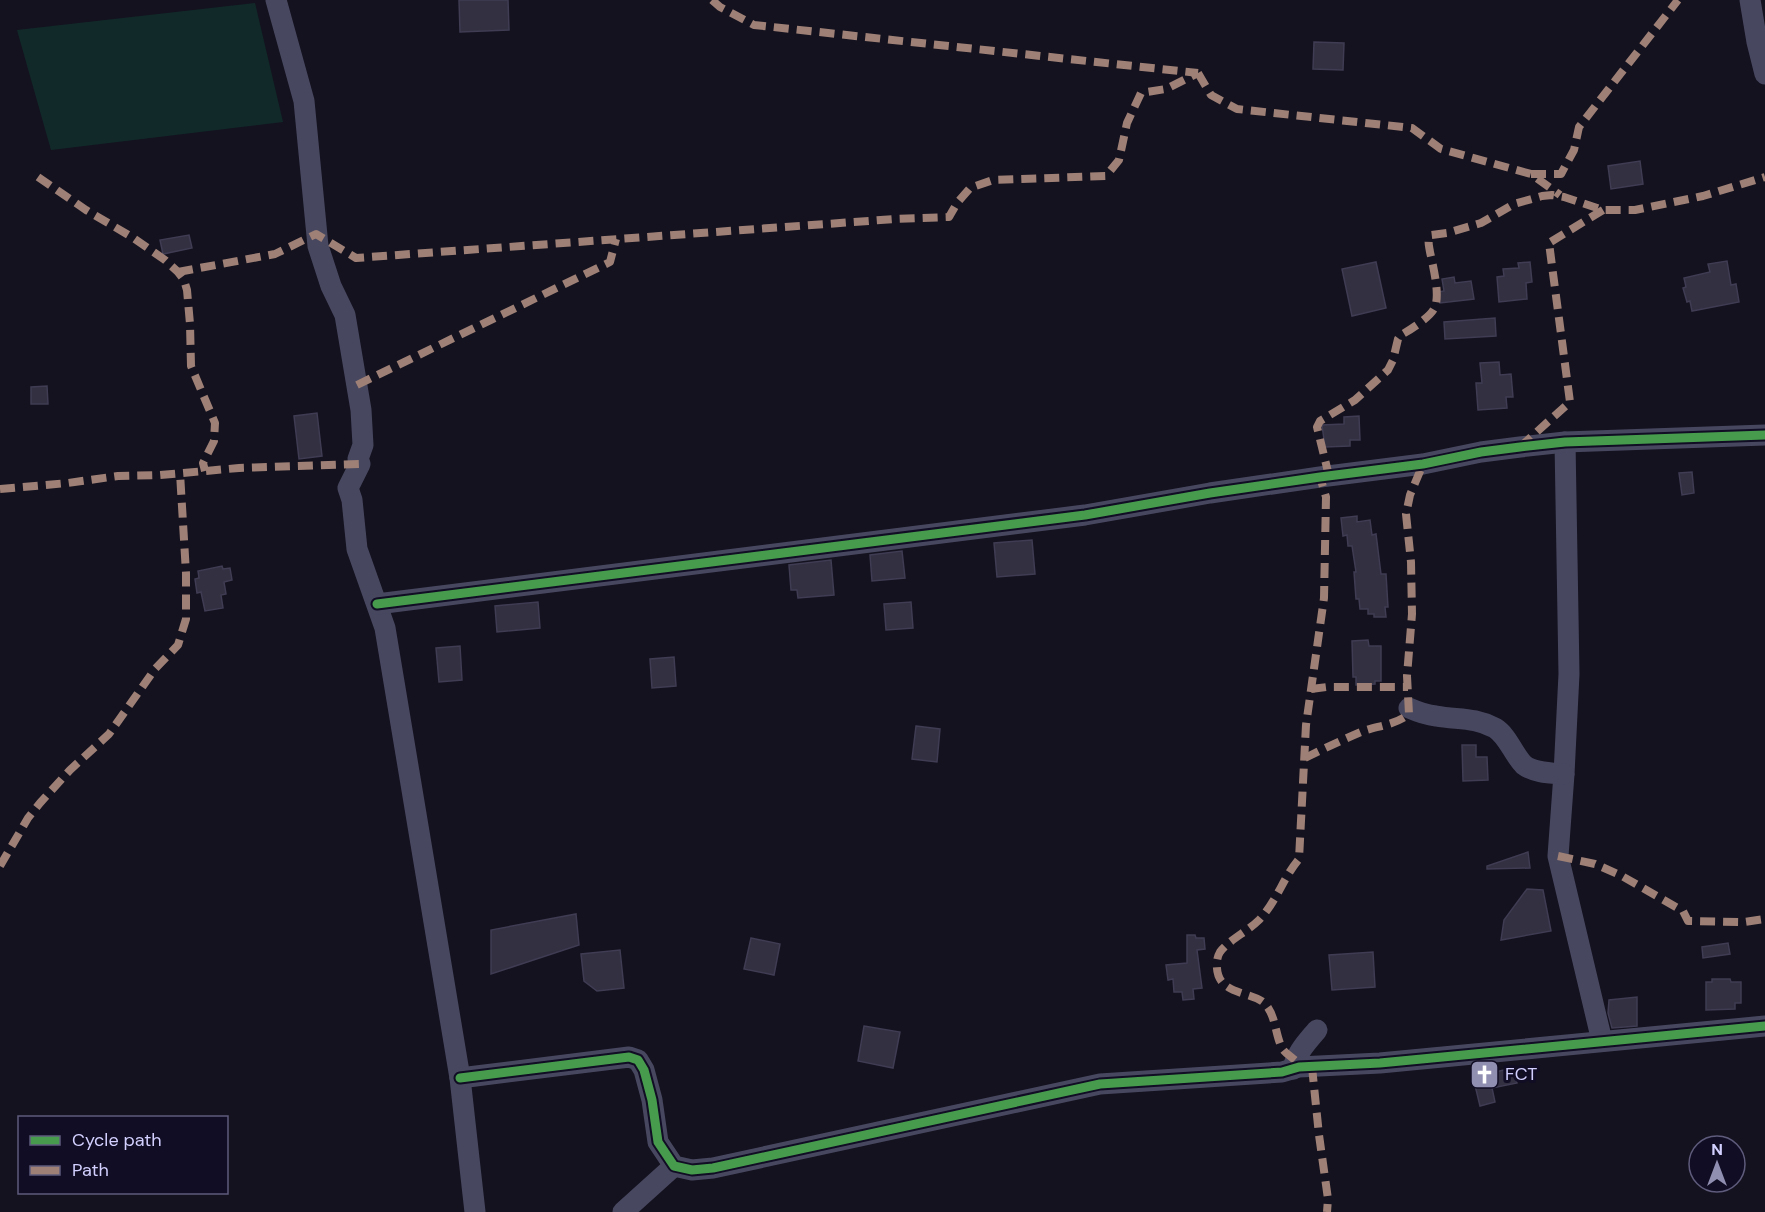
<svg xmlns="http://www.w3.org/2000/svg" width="1765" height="1212" font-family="'DM Sans',sans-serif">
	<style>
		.green { fill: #112a29 }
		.building { fill: #323041; stroke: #3f3c53; stroke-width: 1.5 }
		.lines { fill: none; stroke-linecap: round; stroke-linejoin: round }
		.minor { stroke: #474760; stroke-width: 21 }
		.quiet { stroke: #9e8076; stroke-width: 8; stroke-dasharray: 15 8; stroke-linecap: butt }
		.cycleway-casing { stroke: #100d24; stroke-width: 13 }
		.cycleway { stroke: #469c4c; stroke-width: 9 }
		.labels { text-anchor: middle; stroke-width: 6; stroke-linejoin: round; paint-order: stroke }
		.poi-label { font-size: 18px; fill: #d3d0ff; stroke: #100d24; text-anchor: start }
	</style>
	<rect width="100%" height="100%" fill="#14121f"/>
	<polygon class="green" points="255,3 283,122 51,150 17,30"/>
	<g class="building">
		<polygon points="459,0 508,0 509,30 460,32"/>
		<polygon points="1314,42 1344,43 1343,70 1313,69"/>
		<polygon points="1640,161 1643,184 1611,189 1608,166"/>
		<polygon points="189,235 192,248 163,254 160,240"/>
		<polygon points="1727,261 1731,285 1736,284 1739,302 1692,311 1690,301 1687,302 1683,288 1686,287 1684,278 1710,272 1708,264"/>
		<polygon points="1376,262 1386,308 1352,316 1342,269"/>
		<polygon points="1530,262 1532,282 1526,283 1527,299 1499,302 1497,277 1504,276 1503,269 1519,268 1518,263"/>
		<polygon points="1454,277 1455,283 1471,281 1474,299 1440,303 1438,292 1444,291 1442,279"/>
		<polygon points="1495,318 1496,336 1445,339 1444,322"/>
		<polygon points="1499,362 1500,375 1511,374 1513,397 1506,397 1507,408 1478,410 1476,383 1482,383 1480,363"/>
		<polygon points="47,386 48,404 31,404 31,387"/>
		<polygon points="317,413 322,456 299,459 294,416"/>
		<polygon points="1359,416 1360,440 1350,440 1350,446 1325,447 1322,425 1344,424 1344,417"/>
		<polygon points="1692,472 1694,493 1682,495 1679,473"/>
		<polygon points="1357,516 1357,522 1370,520 1372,535 1376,534 1381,574 1386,574 1388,607 1385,607 1386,617 1374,617 1374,614 1368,614 1368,609 1360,609 1359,599 1356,599 1354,572 1356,572 1352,546 1348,546 1347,535 1343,536 1341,518"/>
		<polygon points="1032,540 1035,574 997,577 994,543"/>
		<polygon points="902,551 905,578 872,581 870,555"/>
		<polygon points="831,560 834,595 798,598 797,590 791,590 789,565"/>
		<polygon points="222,566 223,569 230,568 232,580 224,582 226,594 221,595 223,608 205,611 201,592 197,593 195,579 199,578 198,571"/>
		<polygon points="538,602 540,628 497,632 495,606"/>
		<polygon points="911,602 913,628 886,630 884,604"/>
		<polygon points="1368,640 1369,646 1381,646 1381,681 1375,681 1375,684 1356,685 1356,677 1353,677 1352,641"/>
		<polygon points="460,646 462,680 439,682 436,648"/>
		<polygon points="674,657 676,686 652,688 650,659"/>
		<polygon points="916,726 940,729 937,762 912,759"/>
		<polygon points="1462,745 1476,745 1476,757 1487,757 1488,780 1463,781"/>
		<polygon points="1528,852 1530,868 1487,869 1487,866"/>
		<polygon points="1527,889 1543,890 1551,931 1501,940 1504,920"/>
		<polygon points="576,914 579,945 491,974 491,930"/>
		<polygon points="1187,935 1195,935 1196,938 1204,938 1205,949 1197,950 1202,988 1193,989 1194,999 1183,1000 1182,992 1174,992 1173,979 1168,980 1166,965 1187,963"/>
		<polygon points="751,938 780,944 774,975 744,969"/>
		<polygon points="1728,943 1730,954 1703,958 1702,947"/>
		<polygon points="620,950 624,988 597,991 584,981 581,954"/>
		<polygon points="1373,952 1375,987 1332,990 1329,955"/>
		<polygon points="1712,979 1730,979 1731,982 1741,982 1741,1003 1735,1003 1735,1009 1706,1010 1706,982 1712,982"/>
		<polygon points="1637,997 1637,1026 1612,1028 1608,1013 1609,1000"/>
		<polygon points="864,1026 900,1032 893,1068 858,1061"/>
		<polygon points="1513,1068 1517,1083 1492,1088 1495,1102 1480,1106 1473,1077"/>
	</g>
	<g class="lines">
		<g class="minor">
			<polyline points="276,0 304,101 318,246 331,286 345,315 361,410 363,445 358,459 360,464 348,488 352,500 357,549 385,628 460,1078 475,1212"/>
			<polyline points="1750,0 1757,42 1765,74"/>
			<polyline points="1565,442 1569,674 1564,774 1558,856 1602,1041"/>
			<polyline points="377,604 1085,515 1210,493 1320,477 1423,464 1481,452 1520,447 1565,442 1765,435"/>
			<path d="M 1409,708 C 1418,712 1426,715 1436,716 C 1458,720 1474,717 1495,728 C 1508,736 1513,754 1524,765 C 1534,773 1552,773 1564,774"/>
			<path d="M 1293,1069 C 1296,1053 1307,1042 1317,1030"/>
			<polyline points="460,1078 629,1057 638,1060 644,1070 652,1100 658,1142 674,1166 692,1170 713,1168 1100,1084 1282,1072 1299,1067 1380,1063 1765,1026"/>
			<polyline points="623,1212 674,1166"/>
		</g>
		<g class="quiet">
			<polyline points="712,0 720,7 754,25 1198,73"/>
			<polyline points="1198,73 1211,95 1237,109 1412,128 1441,149 1531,174 1560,195"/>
			<polyline points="1531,174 1561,174 1574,150 1579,127 1678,0"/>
			<polyline points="38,177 86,210 132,237 165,260 178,272 184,280 187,290 190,324 191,366 215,423 214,441 203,463 205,471"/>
			<polyline points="178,272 275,254 316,234 356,258 895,219 949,217 957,203 970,188 993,180 1106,176 1119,160 1127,123 1141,93 1166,89 1198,73"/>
			<polyline points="357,385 610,262 616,239"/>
			<polyline points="1520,447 1570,402 1549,243 1603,210"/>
			<path d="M 1329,476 L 1317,427 L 1320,421 L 1355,400 L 1388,370 L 1393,360 L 1398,339 L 1401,335 C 1410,330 1429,318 1434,309 C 1441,297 1433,266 1430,252 C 1429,245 1427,241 1431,235 L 1447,233 L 1481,223 L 1514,204 L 1542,196 L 1552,195 L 1564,197 L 1603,210 L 1635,210 L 1703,196 L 1765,177"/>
			<polyline points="0,489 68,483 118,476 160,475 239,468 360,464"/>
			<polyline points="1311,689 1327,687 1408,687"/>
			<path d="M 1305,758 C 1323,749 1342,740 1361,732 C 1376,726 1396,725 1409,714 L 1407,676 L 1412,614 L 1411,562 L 1406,514 L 1410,495 L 1423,464"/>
			<polyline points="1558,856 1595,864 1620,875 1683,911 1688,921 1744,922 1765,919"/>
			<polyline points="0,866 28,818 40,803 70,770 109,734 155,669 178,645 186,619 186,573 180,473"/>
			<path d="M 1295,1060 C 1290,1056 1284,1052 1282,1048 C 1275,1034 1276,1017 1266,1005 C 1258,994 1233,995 1222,982 C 1216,975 1215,960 1220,952 C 1229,940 1248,931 1259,920 C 1277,901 1283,878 1299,859 L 1306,725 L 1324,598 L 1326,497 L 1320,477"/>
			<polyline points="1312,1067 1319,1135 1328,1199 1327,1212"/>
		</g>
		<defs>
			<g id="cycleway">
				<polyline points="377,604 1085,515 1210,493 1320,477 1423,464 1481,452 1520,447 1565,442 1765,435"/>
				<polyline points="460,1078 629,1057 638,1060 644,1070 652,1100 658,1142 674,1166 692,1170 713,1168 1100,1084 1282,1072 1299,1067 1380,1063 1765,1026"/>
			</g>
		</defs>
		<use href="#cycleway" class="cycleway-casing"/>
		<use href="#cycleway" class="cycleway"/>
	</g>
	<defs>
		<symbol id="church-square" viewBox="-11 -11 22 22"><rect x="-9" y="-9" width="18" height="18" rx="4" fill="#908eb1" stroke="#100d24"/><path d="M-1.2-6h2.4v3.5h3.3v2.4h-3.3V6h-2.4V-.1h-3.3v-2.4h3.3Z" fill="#fff"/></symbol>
	</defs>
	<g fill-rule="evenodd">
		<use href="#church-square" x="1468" y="1058" width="33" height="33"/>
	</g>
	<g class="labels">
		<g class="poi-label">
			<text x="1505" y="1080">FCT</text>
		</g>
	</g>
	<rect x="18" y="1116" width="210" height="78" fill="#100d24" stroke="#5e5b7c" stroke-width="1.5"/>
	<rect x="30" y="1136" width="30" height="9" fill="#469c4c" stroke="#5e5b7c" stroke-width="1.5"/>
	<text x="72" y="1146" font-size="18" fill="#d3d0ff">Cycle path</text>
	<rect x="30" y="1166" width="30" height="9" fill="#9e8076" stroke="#5e5b7c" stroke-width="1.5"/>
	<text x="72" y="1176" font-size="18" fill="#d3d0ff">Path</text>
	<g transform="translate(1717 1164)"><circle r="28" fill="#100d24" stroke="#5e5b7c" stroke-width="1.5"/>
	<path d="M0-4.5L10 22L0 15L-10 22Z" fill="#908eb1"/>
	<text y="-9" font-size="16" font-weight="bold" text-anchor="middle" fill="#d3d0ff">N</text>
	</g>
</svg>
